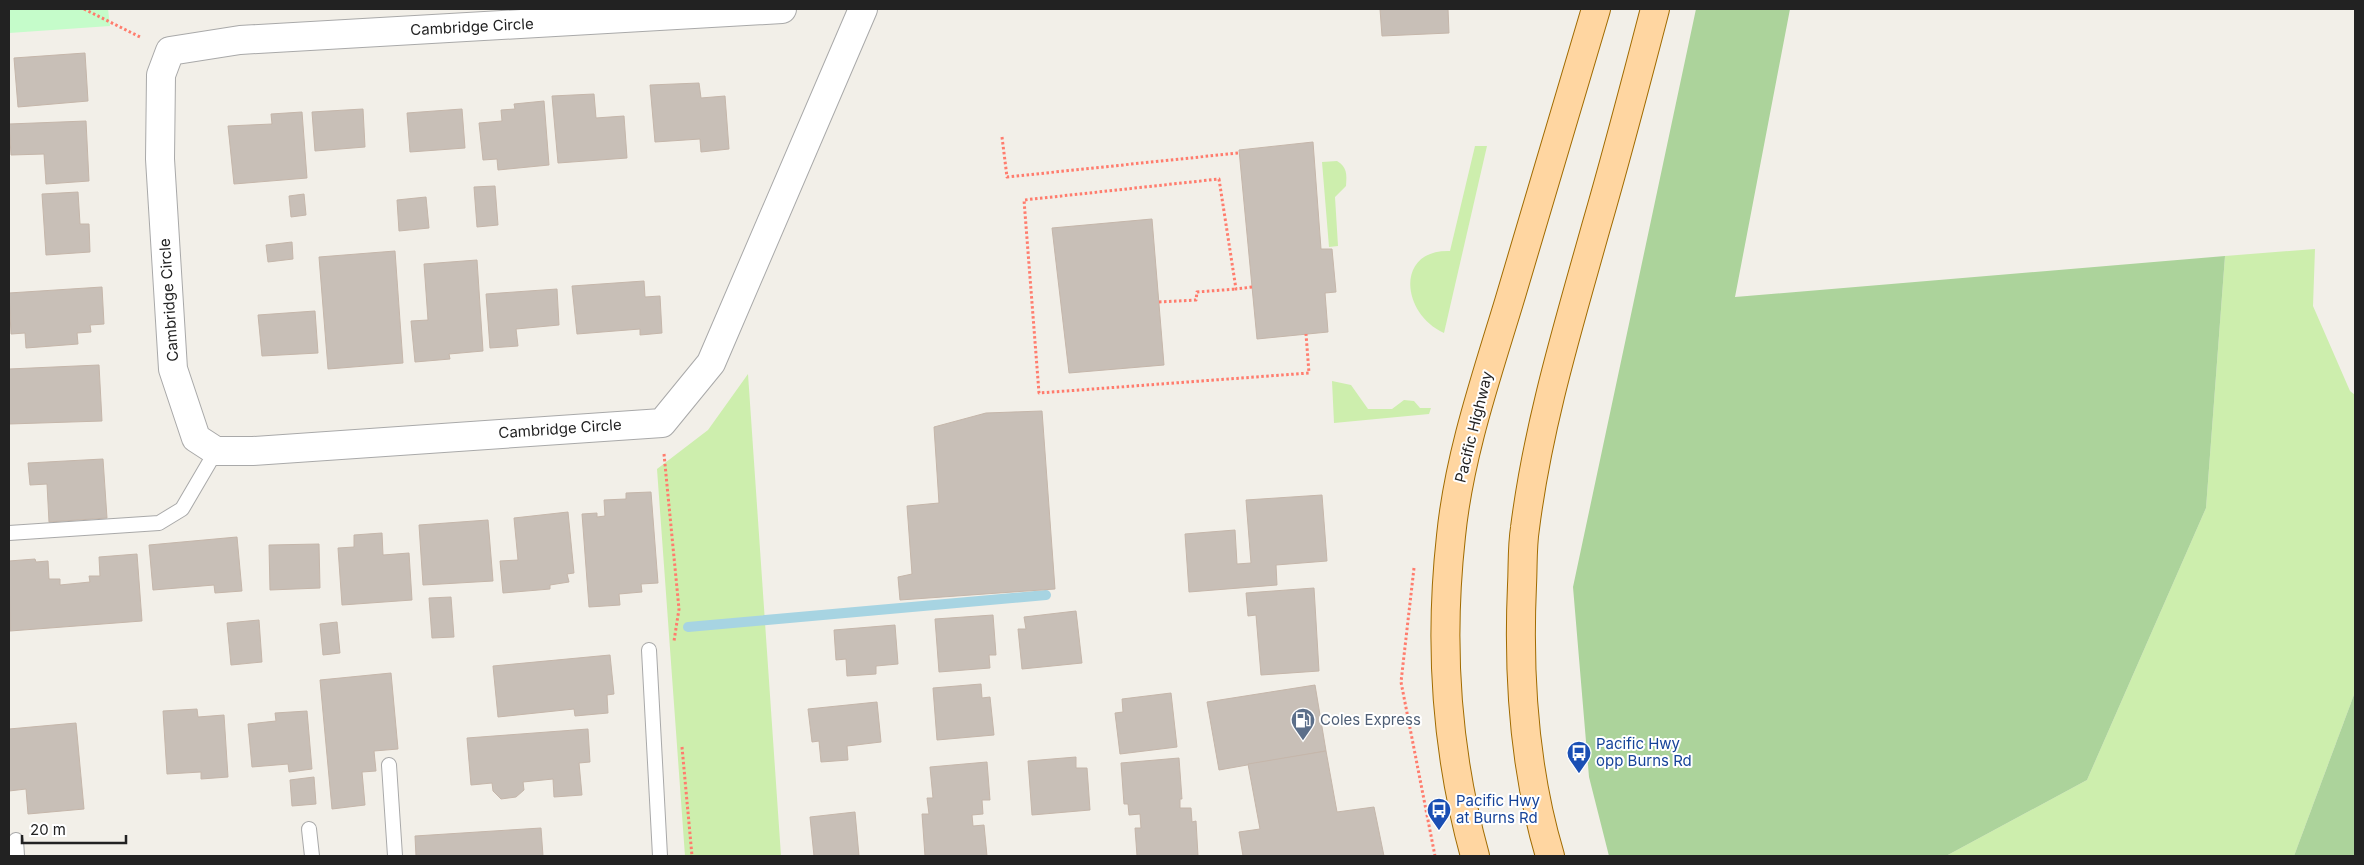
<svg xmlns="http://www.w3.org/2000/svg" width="2364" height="865" font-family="Inter,sans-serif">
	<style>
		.grass { fill: #cdeead }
		.forest { fill: #acd39b }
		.park { fill: #c5fcca }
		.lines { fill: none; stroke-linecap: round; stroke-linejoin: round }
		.stream { stroke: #a7d4e2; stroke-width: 10 }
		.building { fill: #c8bfb7; stroke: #c5b6aa }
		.service-casing { stroke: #a9a9a9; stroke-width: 16 }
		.minor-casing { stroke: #a9a9a9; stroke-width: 30 }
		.primary-casing { stroke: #a06b00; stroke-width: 30 }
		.path { stroke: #ff7c6d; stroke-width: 3; stroke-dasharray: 2.5 2.5; stroke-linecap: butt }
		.service { stroke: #fff; stroke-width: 14 }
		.minor { stroke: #fff; stroke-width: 28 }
		.primary { stroke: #ffd6a1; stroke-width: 28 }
		.labels { text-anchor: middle; stroke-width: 4; stroke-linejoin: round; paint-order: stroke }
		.street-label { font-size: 15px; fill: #222; stroke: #fff }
		.service-label { font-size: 15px; fill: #4e5e75; stroke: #fff; text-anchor: start }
		.transit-label { font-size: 15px; fill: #164399; stroke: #fff; text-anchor: start }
	</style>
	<rect width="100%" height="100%" fill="#f2efe8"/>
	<g class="grass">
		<path d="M 1475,146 L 1487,146 L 1444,333 C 1401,314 1395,249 1450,251 Z"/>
		<path d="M 1337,161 C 1347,167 1347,174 1346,186 L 1335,197 L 1338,246 L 1329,247 L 1322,162 Z"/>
		<polygon points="2315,249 2313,306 2350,391 2355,395 2355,692 2294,856 1946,856 2087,780 2206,508 2225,256"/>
		<polygon points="748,374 781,856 685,856 657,469 708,430"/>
		<polygon points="1332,381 1351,385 1368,409 1392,409 1404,400 1414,401 1420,408 1431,408 1429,414 1334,423"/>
	</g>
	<g class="forest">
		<polygon points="1696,9 1790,9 1735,297 2225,256 2206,508 2087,780 1946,856 1609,856 1589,777 1573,587"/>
		<polygon points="2355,692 2355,856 2294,856"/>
	</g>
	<polygon class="park" points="9,9 108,9 110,26 9,33"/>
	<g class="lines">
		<polyline class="stream" points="688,627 1046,595"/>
	</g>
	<g class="building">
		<polygon points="1380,9 1448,9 1449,33 1382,36"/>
		<polygon points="85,53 88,101 18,107 14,58"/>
		<polygon points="699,83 701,98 725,96 729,149 701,152 700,139 655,142 650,85"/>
		<polygon points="594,94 596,118 624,116 627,158 558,163 552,96"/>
		<polygon points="544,101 549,165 498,170 497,159 483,160 479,123 502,121 501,110 515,109 514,104"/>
		<polygon points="363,109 365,147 315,151 312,112"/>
		<polygon points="462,109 465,148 410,152 407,113"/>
		<polygon points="302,112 307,178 234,184 228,126 272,124 271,114"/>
		<polygon points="86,121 89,181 46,184 44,154 11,155 9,124"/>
		<polygon points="1313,142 1321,249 1332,249 1336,292 1325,293 1328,332 1257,339 1239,150"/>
		<polygon points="495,186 498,225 477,227 474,187"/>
		<polygon points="78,192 80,224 89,224 90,252 46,255 42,194"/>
		<polygon points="304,194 306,215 291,217 289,196"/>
		<polygon points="426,197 429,228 399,231 397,200"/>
		<polygon points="1152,219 1164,365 1069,373 1052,228"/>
		<polygon points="292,242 293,259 268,262 266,245"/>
		<polygon points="395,251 403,363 328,369 319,257"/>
		<polygon points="477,260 483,351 449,354 450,359 415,362 411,321 428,320 424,264"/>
		<polygon points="644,281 645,297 660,296 662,333 640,335 640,329 577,334 572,286"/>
		<polygon points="102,287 104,324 90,325 91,332 77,333 78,344 26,348 25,333 11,334 9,293"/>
		<polygon points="557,289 559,325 516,329 518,346 490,348 486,294"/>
		<polygon points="315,311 318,353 262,356 258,315"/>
		<polygon points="99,365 102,421 9,424 9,369"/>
		<polygon points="1042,411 1055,589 900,600 898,577 912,574 907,506 939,503 934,427 986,413"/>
		<polygon points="103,459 107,518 49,522 47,484 30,485 28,463"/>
		<polygon points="651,492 658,583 641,584 642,592 619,594 620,605 589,607 582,514 597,513 597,517 605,516 604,500 626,499 626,493"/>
		<polygon points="1322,495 1327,561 1276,565 1277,585 1189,592 1185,534 1235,530 1237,564 1251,563 1246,500"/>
		<polygon points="568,512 574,573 567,574 569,582 550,585 550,589 503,593 500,561 518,560 514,518"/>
		<polygon points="488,520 493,581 423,585 419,525"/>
		<polygon points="382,533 383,555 409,553 412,600 342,605 338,548 354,547 354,535"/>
		<polygon points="237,537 242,591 215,593 214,585 153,590 149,545"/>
		<polygon points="319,544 320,588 270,590 269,545"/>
		<polygon points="137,554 142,621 10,631 9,561 35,559 36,562 48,561 49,579 60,579 60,585 90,582 89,576 100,576 99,557"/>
		<polygon points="1314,588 1319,671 1261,675 1256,615 1248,616 1246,593"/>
		<polygon points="451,597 454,637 432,638 429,598"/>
		<polygon points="1076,611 1082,663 1022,669 1018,629 1026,629 1024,617"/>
		<polygon points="993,615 996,655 989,655 990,668 939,672 935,619"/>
		<polygon points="259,620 262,662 231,665 227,623"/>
		<polygon points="337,622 340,653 323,655 320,624"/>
		<polygon points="895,625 898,664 876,666 876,674 847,676 846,659 836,660 834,630"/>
		<polygon points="610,655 614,694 607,695 608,713 575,716 574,709 498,717 493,666"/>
		<polygon points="391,673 398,749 374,751 376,771 362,772 365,805 332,809 320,680"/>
		<polygon points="981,684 982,698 990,697 994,735 937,740 933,688"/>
		<polygon points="1315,685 1326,751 1219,770 1207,702"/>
		<polygon points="1171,693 1177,747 1120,754 1115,713 1123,712 1122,699"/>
		<polygon points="877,702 881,742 847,746 848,760 821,762 819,741 812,742 808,709"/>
		<polygon points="197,709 198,717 224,715 228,777 201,779 201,772 167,774 163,711"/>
		<polygon points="307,711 312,769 289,772 288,764 252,767 248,724 276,721 275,713"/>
		<polygon points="76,723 84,809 28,814 26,789 9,791 9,729"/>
		<polygon points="588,729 590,762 579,763 582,795 554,797 553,779 523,782 524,790 516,797 501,799 493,791 492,783 471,785 467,738"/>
		<polygon points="1326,751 1337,812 1374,807 1384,856 1243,856 1239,832 1260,829 1248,764"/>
		<polygon points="1076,757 1076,768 1087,768 1090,810 1032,815 1028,761"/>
		<polygon points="1179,758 1182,799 1180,799 1180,808 1191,808 1192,822 1196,821 1198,856 1137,856 1135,828 1141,828 1140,814 1129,815 1128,804 1124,804 1121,763"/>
		<polygon points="987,762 990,800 982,800 983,814 972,815 973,826 984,825 987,856 925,856 922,814 929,814 927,798 933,798 930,767"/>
		<polygon points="314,777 316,804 292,806 290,780"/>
		<polygon points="855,812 859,856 814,856 810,817"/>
		<polygon points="541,828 543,856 416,856 415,836"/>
	</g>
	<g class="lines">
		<defs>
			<g id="service">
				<polyline points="9,533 159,523 182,509 216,451"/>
				<polyline points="649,650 660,856"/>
				<polyline points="389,765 395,856"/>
				<polyline points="309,829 312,856"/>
				<polyline points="16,840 17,856"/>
			</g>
			<polyline id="minor" points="782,9 240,40 170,51 161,75 160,159 173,369 196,438 216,451 253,451 662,423 711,363 863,9"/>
			<g id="primary">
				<path d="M 1475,856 C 1446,751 1439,644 1451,536 C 1459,456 1486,378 1509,302 C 1538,205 1567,107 1596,9"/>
				<path d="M 1550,856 C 1524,769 1518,675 1522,585 C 1523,566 1522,547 1525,528 C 1538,425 1568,327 1596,227 C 1617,155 1636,82 1655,9"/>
			</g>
		</defs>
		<use href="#service" class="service-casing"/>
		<use href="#minor" class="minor-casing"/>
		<use href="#primary" class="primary-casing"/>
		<g class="path">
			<polyline points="84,9 142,38"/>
			<polyline points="1002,137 1007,177 1238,153"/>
			<polyline points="1252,287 1236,289 1219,179 1024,200 1039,393 1309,373 1306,334"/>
			<polyline points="1159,302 1196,300 1197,292 1236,289"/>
			<polyline points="664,454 679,609 674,641"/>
			<polyline points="1414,568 1401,682 1435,856"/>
			<polyline points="682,747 692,856"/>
		</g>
		<use href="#service" class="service"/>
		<use href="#minor" class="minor"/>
		<use href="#primary" class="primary"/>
	</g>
	<defs>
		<symbol id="fuel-pin" viewBox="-11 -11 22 30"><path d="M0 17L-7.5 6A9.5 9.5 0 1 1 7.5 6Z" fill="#5c6f8a" stroke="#fff"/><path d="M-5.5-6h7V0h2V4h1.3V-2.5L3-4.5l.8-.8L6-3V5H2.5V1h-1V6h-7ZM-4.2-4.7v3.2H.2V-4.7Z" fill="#fff"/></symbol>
		<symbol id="bus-pin" viewBox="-11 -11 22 30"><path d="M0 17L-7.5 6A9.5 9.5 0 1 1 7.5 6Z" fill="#1a4fb4" stroke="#fff"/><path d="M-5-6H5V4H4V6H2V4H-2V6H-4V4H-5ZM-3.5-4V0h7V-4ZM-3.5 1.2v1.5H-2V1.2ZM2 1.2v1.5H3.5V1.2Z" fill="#fff"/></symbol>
	</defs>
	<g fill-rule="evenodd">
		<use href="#fuel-pin" x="1289" y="706" width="28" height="38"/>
		<use href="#bus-pin" x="1565" y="739" width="28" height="38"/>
		<use href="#bus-pin" x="1425" y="796" width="28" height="38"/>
	</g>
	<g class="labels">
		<g class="street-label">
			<text transform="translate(472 27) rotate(-3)" y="5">Cambridge Circle</text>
			<text transform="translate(169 300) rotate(-94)" y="5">Cambridge Circle</text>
			<text transform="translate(1474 427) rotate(-76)" y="5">Pacific Highway</text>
			<text transform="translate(560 429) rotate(-4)" y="5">Cambridge Circle</text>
		</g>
		<g class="service-label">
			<text x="1320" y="725">Coles Express</text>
		</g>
		<g class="transit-label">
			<text x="1596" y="749">Pacific Hwy<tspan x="1596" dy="17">opp Burns Rd</tspan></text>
			<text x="1456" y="806">Pacific Hwy<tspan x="1456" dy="17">at Burns Rd</tspan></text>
		</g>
	</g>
	<rect width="2364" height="865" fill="none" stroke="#222222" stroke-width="20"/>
	<path d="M22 835v8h104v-8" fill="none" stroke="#222222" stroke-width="2.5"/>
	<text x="30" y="835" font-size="15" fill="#222222" stroke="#ffffff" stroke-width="4" paint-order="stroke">20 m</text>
</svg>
